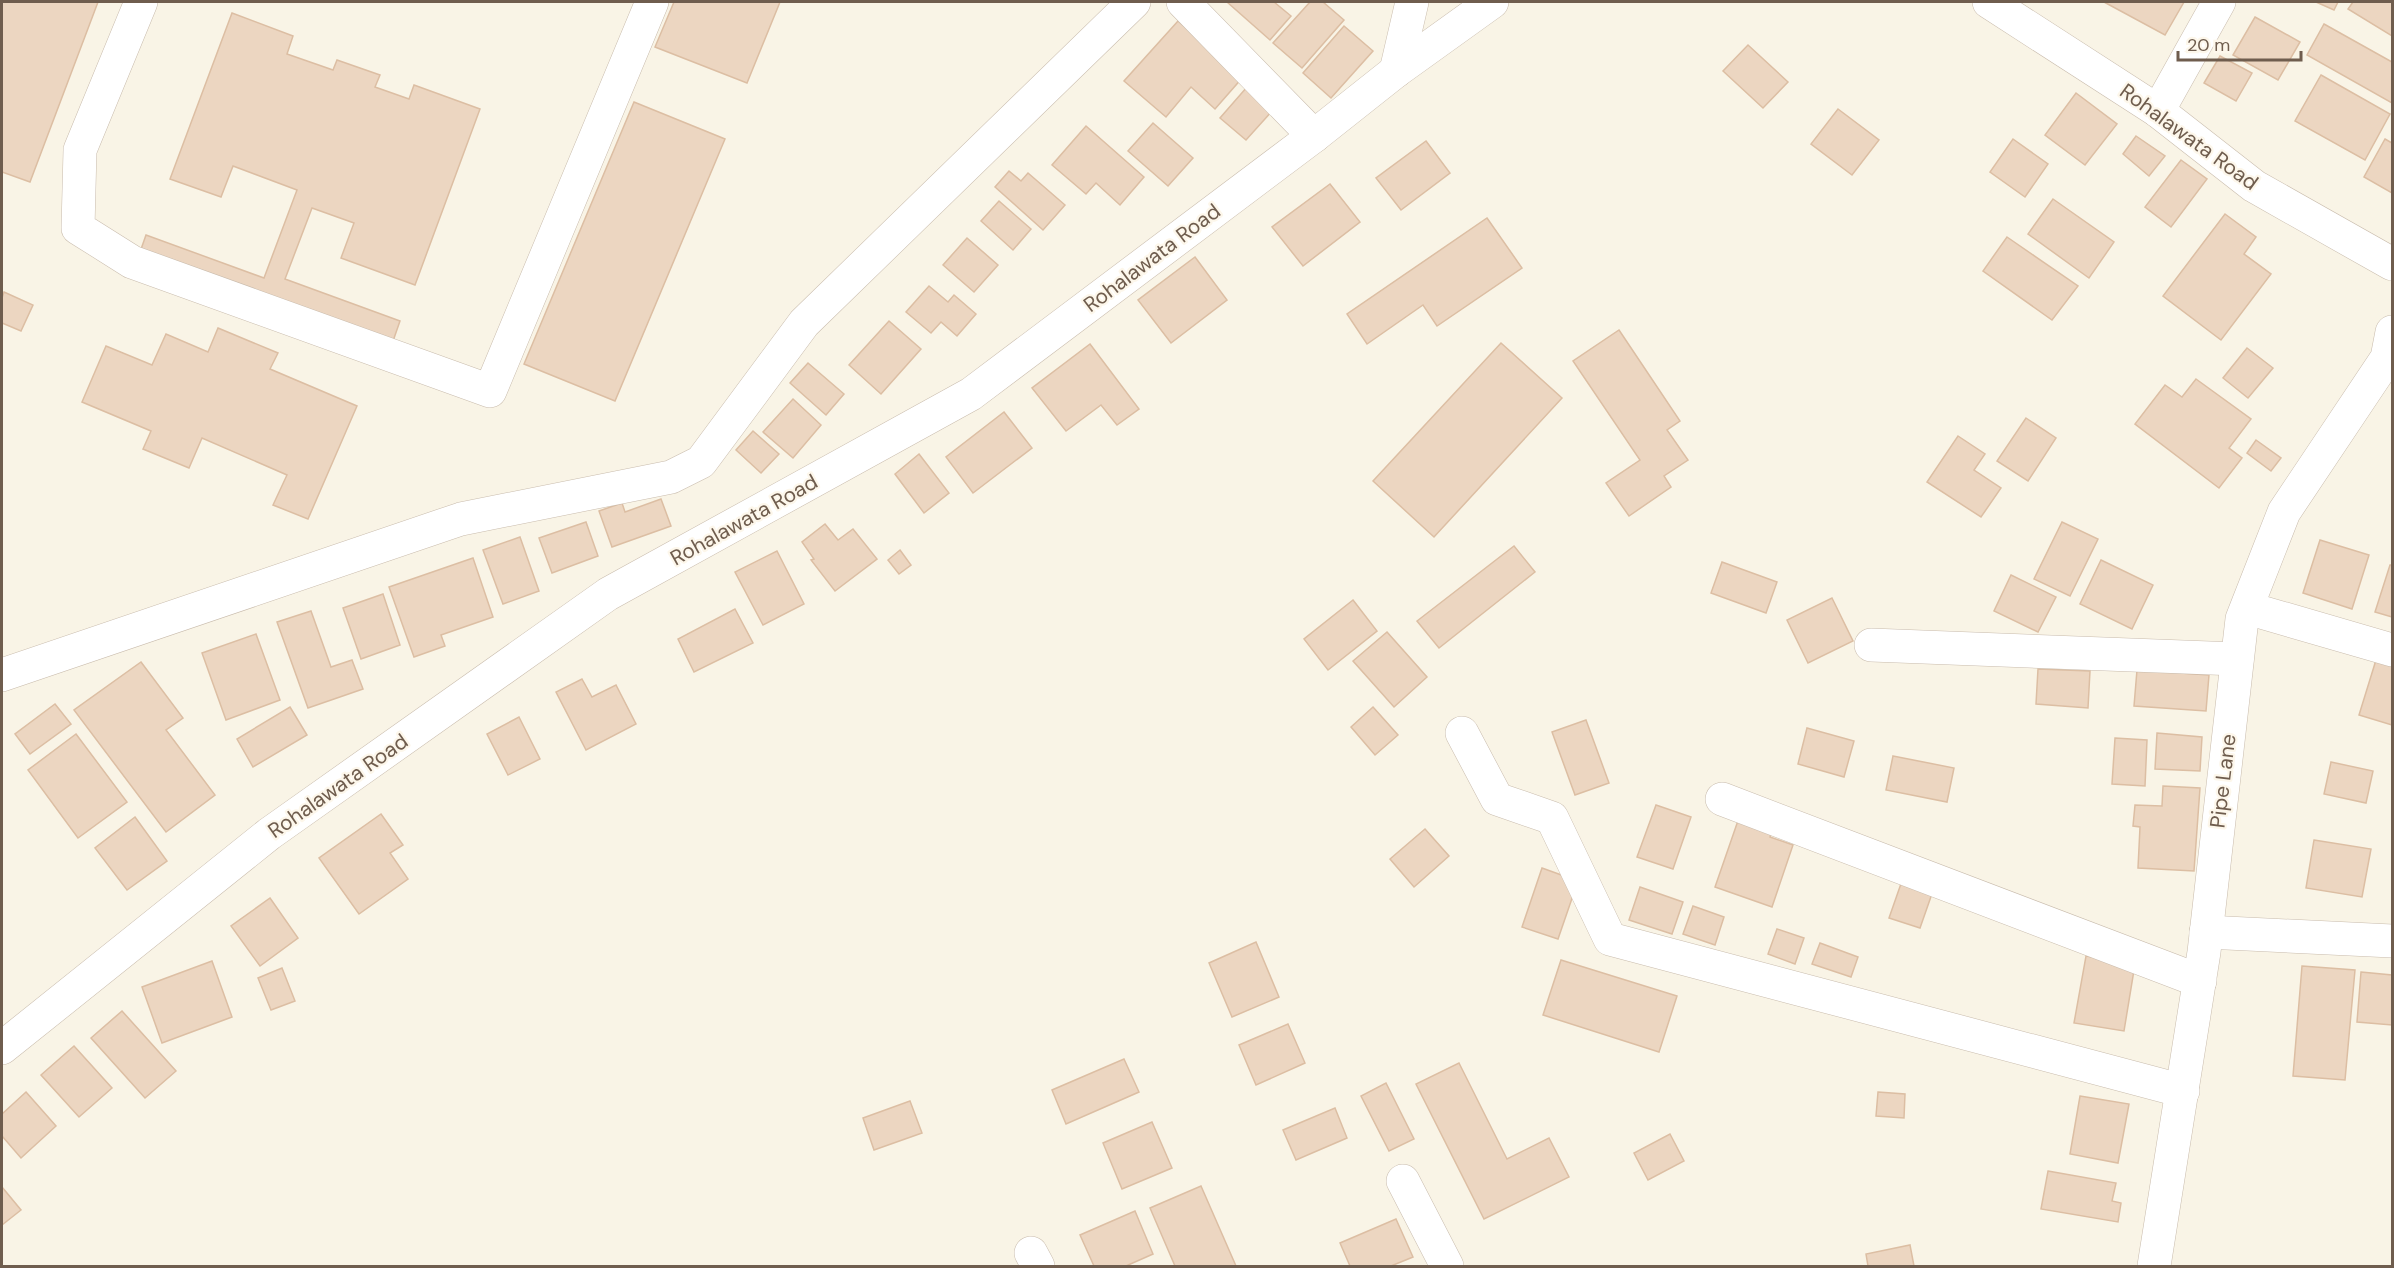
<svg xmlns="http://www.w3.org/2000/svg" width="2394" height="1268" font-family="'DM Sans',sans-serif">
	<style>
		.building { fill: #ecd6c1; stroke: #dcbea3; stroke-width: 1.5 }
		.lines { fill: none; stroke-linecap: round; stroke-linejoin: round }
		.minor-casing { stroke: #c9bcad; stroke-width: 34 }
		.minor { stroke: #fff; stroke-width: 33 }
		.labels { text-anchor: middle; stroke-width: 4.5; stroke-linejoin: round; paint-order: stroke }
		.street-label { font-size: 21px; fill: #6f5d4e; stroke: #fdf7eb }
	</style>
	<rect width="100%" height="100%" fill="#f9f4e6"/>
	<g class="building">
		<polygon points="2,2 98,2 30,182 2,172"/>
		<polygon points="674,2 780,2 747,83 655,47"/>
		<polygon points="1227,2 1274,2 1291,16 1270,40"/>
		<polygon points="1310,2 1323,2 1344,20 1302,68 1273,43"/>
		<polygon points="2104,2 2184,2 2165,35"/>
		<polygon points="2316,2 2338,2 2334,10"/>
		<polygon points="2353,2 2392,2 2392,36 2348,9"/>
		<polygon points="232,13 293,36 287,54 333,70 337,60 380,75 375,87 409,99 414,85 480,109 415,285 341,258 354,223 312,208 285,279 400,321 392,344 140,252 146,235 264,278 297,190 233,166 221,197 170,179"/>
		<polygon points="2255,17 2300,42 2278,80 2233,55"/>
		<polygon points="1178,21 1243,77 1215,109 1191,87 1166,117 1124,81"/>
		<polygon points="2324,24 2392,62 2392,103 2307,55"/>
		<polygon points="1344,26 1373,51 1331,98 1303,73"/>
		<polygon points="1748,45 1788,82 1763,108 1723,71"/>
		<polygon points="2220,56 2252,73 2236,101 2204,83"/>
		<polygon points="2321,75 2390,114 2365,160 2295,121"/>
		<polygon points="1247,87 1273,110 1246,140 1220,118"/>
		<polygon points="2076,93 2117,124 2085,165 2045,135"/>
		<polygon points="634,102 725,139 615,401 524,364"/>
		<polygon points="1838,109 1879,140 1852,175 1811,144"/>
		<polygon points="1153,123 1193,158 1168,186 1128,151"/>
		<polygon points="1086,126 1144,177 1120,205 1096,183 1086,194 1052,165"/>
		<polygon points="2136,136 2165,156 2149,176 2123,154"/>
		<polygon points="2013,139 2048,164 2025,197 1990,172"/>
		<polygon points="2385,139 2392,143 2392,193 2364,177"/>
		<polygon points="1426,141 1450,173 1401,210 1376,178"/>
		<polygon points="2181,160 2207,179 2171,227 2145,207"/>
		<polygon points="1009,171 1021,181 1028,173 1065,205 1043,230 995,187"/>
		<polygon points="1330,184 1360,222 1303,266 1272,227"/>
		<polygon points="2053,199 2114,242 2089,278 2028,234"/>
		<polygon points="999,201 1031,229 1013,250 981,221"/>
		<polygon points="2225,214 2256,237 2244,254 2271,274 2221,340 2163,296"/>
		<polygon points="1487,218 1522,268 1437,326 1423,305 1367,344 1347,314"/>
		<polygon points="2007,237 2078,286 2052,320 1983,271"/>
		<polygon points="967,238 998,265 974,292 943,265"/>
		<polygon points="1195,257 1227,300 1171,343 1138,300"/>
		<polygon points="929,286 948,302 954,295 976,314 957,336 941,322 931,333 906,312"/>
		<polygon points="4,292 33,305 21,331 2,323 2,298"/>
		<polygon points="889,321 921,349 881,394 849,365"/>
		<polygon points="218,328 278,353 270,369 357,406 308,519 273,505 287,475 202,438 189,468 143,449 151,431 82,402 106,346 152,365 166,334 208,352"/>
		<polygon points="1619,330 1680,421 1667,430 1688,460 1664,476 1671,487 1629,516 1606,483 1640,460 1573,361"/>
		<polygon points="1501,343 1562,398 1434,537 1373,481"/>
		<polygon points="1090,344 1139,409 1117,425 1101,405 1066,431 1032,388"/>
		<polygon points="2247,348 2273,368 2248,398 2223,378"/>
		<polygon points="808,363 844,394 826,415 790,383"/>
		<polygon points="2196,379 2251,419 2229,448 2242,458 2219,488 2135,424 2165,385 2182,397"/>
		<polygon points="793,399 821,425 793,458 763,432"/>
		<polygon points="1004,412 1032,448 973,493 946,457"/>
		<polygon points="2026,418 2056,438 2028,481 1997,461"/>
		<polygon points="753,431 779,454 761,473 736,450"/>
		<polygon points="1958,436 1985,454 1974,470 2001,488 1981,517 1927,482"/>
		<polygon points="2256,440 2281,458 2271,471 2247,453"/>
		<polygon points="919,454 949,493 924,513 895,474"/>
		<polygon points="661,499 671,526 612,547 599,511 622,503 625,512"/>
		<polygon points="586,522 598,556 552,573 539,538"/>
		<polygon points="2062,522 2098,539 2070,596 2034,579"/>
		<polygon points="825,524 838,540 853,529 877,559 835,591 811,560 814,559 802,542"/>
		<polygon points="520,537 539,591 503,604 483,550"/>
		<polygon points="2320,540 2369,555 2352,609 2303,593"/>
		<polygon points="1514,546 1535,572 1439,648 1417,621"/>
		<polygon points="900,550 911,565 899,574 888,560"/>
		<polygon points="777,551 804,604 763,625 735,572"/>
		<polygon points="473,558 493,617 441,635 445,646 414,657 389,587"/>
		<polygon points="2101,560 2153,585 2132,629 2080,604"/>
		<polygon points="1722,562 1777,582 1766,613 1711,593"/>
		<polygon points="2390,565 2392,565 2392,617 2375,612"/>
		<polygon points="2011,575 2056,597 2038,632 1994,611"/>
		<polygon points="383,594 400,645 361,659 343,608"/>
		<polygon points="1832,598 1853,641 1808,663 1787,620"/>
		<polygon points="1353,600 1377,631 1328,670 1304,639"/>
		<polygon points="735,609 753,643 694,672 678,639"/>
		<polygon points="311,611 331,667 352,660 363,689 308,708 277,622"/>
		<polygon points="1387,632 1427,677 1394,707 1353,661"/>
		<polygon points="256,634 280,700 226,720 202,653"/>
		<polygon points="2376,660 2392,665 2392,725 2359,715"/>
		<polygon points="141,662 183,718 166,730 215,795 166,832 74,710"/>
		<polygon points="2038,669 2090,671 2088,708 2036,704"/>
		<polygon points="2137,670 2209,675 2206,711 2134,706"/>
		<polygon points="582,679 592,697 616,685 636,724 586,750 556,692"/>
		<polygon points="55,704 71,724 30,754 15,734"/>
		<polygon points="290,707 307,735 253,767 237,739"/>
		<polygon points="1373,707 1398,735 1375,755 1351,727"/>
		<polygon points="519,717 540,759 508,775 487,734"/>
		<polygon points="1586,720 1609,783 1575,795 1552,732"/>
		<polygon points="1807,728 1854,741 1844,777 1798,764"/>
		<polygon points="2157,733 2202,737 2200,771 2155,769"/>
		<polygon points="76,734 127,802 78,838 28,770"/>
		<polygon points="2115,738 2147,740 2145,786 2112,784"/>
		<polygon points="1893,756 1954,768 1947,802 1886,790"/>
		<polygon points="2331,762 2373,771 2366,803 2324,794"/>
		<polygon points="2163,786 2200,788 2194,871 2138,868 2140,827 2133,826 2135,805 2162,806"/>
		<polygon points="1656,805 1691,817 1673,869 1637,857"/>
		<polygon points="1741,812 1774,824 1770,837 1793,845 1772,907 1715,887"/>
		<polygon points="381,814 403,845 390,853 408,879 359,914 319,858"/>
		<polygon points="135,817 167,861 127,890 95,848"/>
		<polygon points="1425,829 1449,856 1414,887 1390,859"/>
		<polygon points="2314,840 2371,849 2362,897 2306,888"/>
		<polygon points="1542,868 1578,881 1558,939 1522,927"/>
		<polygon points="1903,878 1934,888 1920,928 1889,918"/>
		<polygon points="1640,887 1683,902 1672,934 1629,920"/>
		<polygon points="270,898 298,938 260,966 231,926"/>
		<polygon points="1693,906 1724,917 1715,945 1683,934"/>
		<polygon points="1777,929 1804,938 1795,964 1768,954"/>
		<polygon points="1256,942 1279,997 1232,1017 1209,963"/>
		<polygon points="1820,943 1858,957 1851,977 1812,964"/>
		<polygon points="2086,956 2135,964 2124,1031 2074,1023"/>
		<polygon points="1561,960 1677,996 1659,1052 1543,1015"/>
		<polygon points="212,961 232,1017 162,1043 142,987"/>
		<polygon points="2302,966 2355,970 2345,1080 2293,1076"/>
		<polygon points="282,968 295,1001 271,1010 258,978"/>
		<polygon points="2361,972 2392,975 2392,1025 2357,1022"/>
		<polygon points="122,1011 176,1071 145,1098 91,1038"/>
		<polygon points="1288,1024 1305,1063 1256,1085 1239,1045"/>
		<polygon points="74,1046 112,1088 79,1117 41,1075"/>
		<polygon points="1124,1059 1139,1092 1066,1124 1052,1090"/>
		<polygon points="1459,1063 1507,1159 1549,1138 1569,1177 1484,1219 1416,1084"/>
		<polygon points="1386,1083 1414,1139 1389,1151 1361,1096"/>
		<polygon points="26,1092 56,1126 21,1158 2,1136 2,1114"/>
		<polygon points="1878,1092 1905,1094 1904,1118 1876,1116"/>
		<polygon points="2080,1096 2129,1104 2118,1163 2070,1154"/>
		<polygon points="910,1101 922,1133 874,1150 863,1118"/>
		<polygon points="1335,1108 1347,1138 1296,1160 1283,1130"/>
		<polygon points="1152,1122 1172,1168 1122,1189 1103,1143"/>
		<polygon points="1670,1134 1684,1161 1648,1180 1634,1153"/>
		<polygon points="2048,1171 2116,1183 2112,1201 2121,1203 2118,1222 2041,1209"/>
		<polygon points="1201,1186 1236,1266 1175,1266 1150,1208"/>
		<polygon points="2,1187 21,1210 2,1225"/>
		<polygon points="1135,1211 1153,1254 1126,1266 1094,1266 1080,1235"/>
		<polygon points="1396,1219 1413,1257 1391,1266 1350,1266 1340,1243"/>
		<polygon points="1910,1245 1914,1266 1868,1266 1866,1254"/>
	</g>
	<g class="lines">
		<defs>
			<g id="minor">
				<polyline points="141,2 80,150 78,228 132,262 490,391 652,2"/>
				<polyline points="1183,2 1314,136"/>
				<polyline points="1989,2 2158,111 2254,186 2392,264"/>
				<polyline points="1396,71 1412,2"/>
				<polyline points="2158,111 2219,2"/>
				<polyline points="2247,608 2392,650"/>
				<polyline points="1871,645 2237,659"/>
				<polyline points="2,675 461,519 671,477 701,462 804,323 1134,2"/>
				<polyline points="1462,733 1497,799 1552,818 1610,939 2183,1091"/>
				<polyline points="1722,799 2200,981"/>
				<polyline points="2206,932 2392,941"/>
				<polyline points="2,1048 269,834 608,594 971,394 1314,136 1396,71 1492,2"/>
				<polyline points="1403,1181 1447,1266"/>
				<polyline points="1031,1253 1038,1266"/>
				<polyline points="2154,1266 2204,952 2242,619 2284,512 2387,358 2392,332"/>
			</g>
		</defs>
		<use href="#minor" class="minor-casing"/>
		<use href="#minor" class="minor"/>
	</g>
	<g class="labels">
		<g class="street-label">
			<text transform="translate(2189 137) rotate(36)" y="7">Rohalawata Road</text>
			<text transform="translate(1152 258) rotate(-37)" y="7">Rohalawata Road</text>
			<text transform="translate(744 520) rotate(-29)" y="7">Rohalawata Road</text>
			<text transform="translate(2223 781) rotate(-83)" y="7">Pipe Lane</text>
			<text transform="translate(338 786) rotate(-35)" y="7">Rohalawata Road</text>
		</g>
	</g>
	<rect width="2394" height="1268" fill="none" stroke="#6f5d4e" stroke-width="6"/>
	<path d="M2178 51v9h123v-9" fill="none" stroke="#6f5d4e" stroke-width="3"/>
	<text x="2187" y="51" font-size="18" fill="#6f5d4e" stroke="#fdf7eb" stroke-width="4.5" paint-order="stroke">20 m</text>
</svg>
